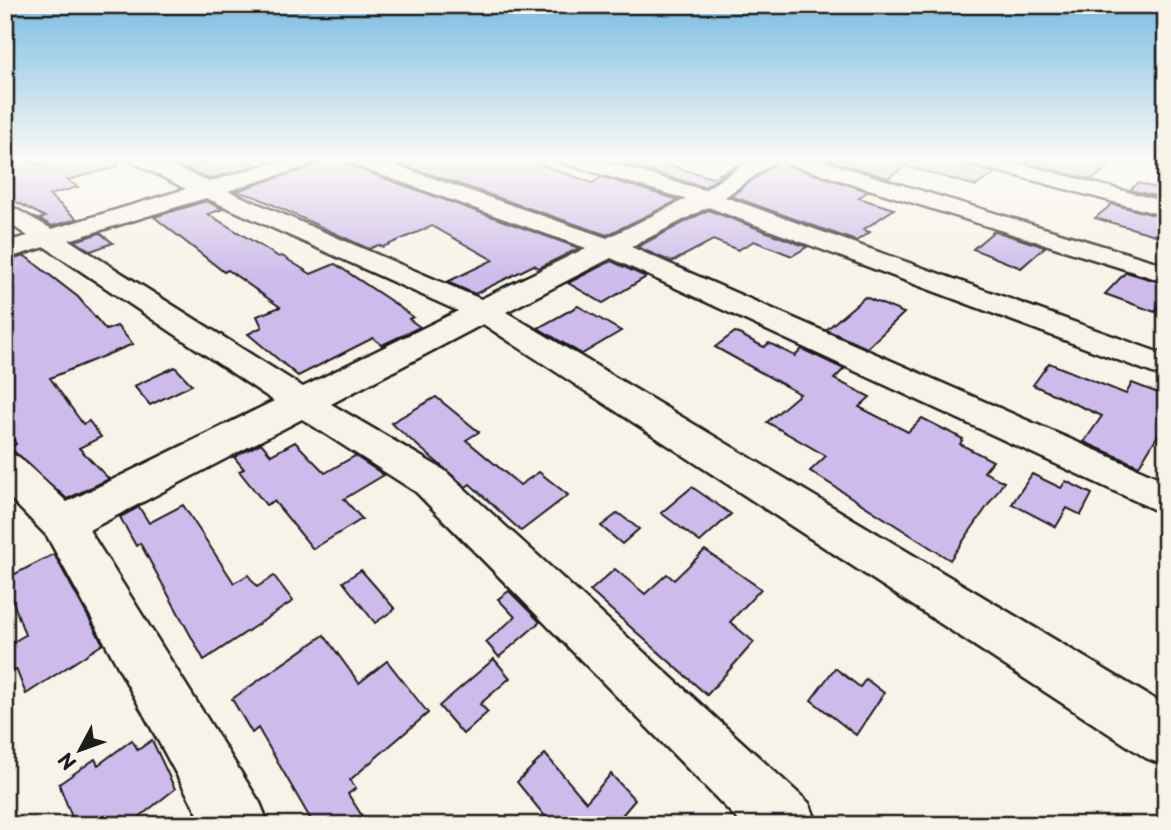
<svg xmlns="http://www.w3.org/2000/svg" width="1171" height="830" font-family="'Playpen Sans',sans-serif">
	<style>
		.building { fill: #cebbeb; stroke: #1c1c1c; stroke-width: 2 }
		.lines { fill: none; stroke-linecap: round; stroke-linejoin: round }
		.minor-casing { stroke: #1c1c1c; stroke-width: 5 }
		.minor { fill: #f7f3e8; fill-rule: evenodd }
	</style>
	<rect width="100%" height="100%" fill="#f7f3e8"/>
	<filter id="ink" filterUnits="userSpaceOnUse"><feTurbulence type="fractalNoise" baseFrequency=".0143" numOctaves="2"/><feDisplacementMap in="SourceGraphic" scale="14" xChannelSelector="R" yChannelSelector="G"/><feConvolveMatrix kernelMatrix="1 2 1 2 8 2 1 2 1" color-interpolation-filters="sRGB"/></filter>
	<g filter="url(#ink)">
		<g class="building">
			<polygon points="5,159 25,159 38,165 63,159 116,159 117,167 67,180 78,187 49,195 77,219 52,226 39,219 45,217 5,196"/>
			<polygon points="219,159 246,159 258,165 209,179 186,169"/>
			<polygon points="321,159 343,159 347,165 579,248 539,268 534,265 475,294 447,282 493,260 432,226 383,247 378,245 369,249 256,197 236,191 317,165"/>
			<polygon points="386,159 526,159 592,183 602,177 679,200 607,235"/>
			<polygon points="636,159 649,159 712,178 742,163 704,187 626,165"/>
			<polygon points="781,159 785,165 868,191 859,198 894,209 863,230 870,232 856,241 731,196"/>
			<polygon points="826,159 964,159 968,166 995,173 976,186 906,166 888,178"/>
			<polygon points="1026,159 1118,159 1092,180 1026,163"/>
			<polygon points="1138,183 1166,191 1166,199 1130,190"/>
			<polygon points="206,201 223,209 208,214 279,257 282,256 311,274 335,264 391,301 413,317 409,319 420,327 382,345 373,338 298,376 248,334 262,327 257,316 280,307 228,270 224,272 154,217"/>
			<polygon points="1112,204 1166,218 1166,238 1095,218"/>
			<polygon points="708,210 807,247 792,256 754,241 738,250 713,240 672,262 637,247"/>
			<polygon points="994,231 1045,247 1021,268 973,249"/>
			<polygon points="100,233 113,243 91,251 75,241"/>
			<polygon points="25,256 78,297 106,330 117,326 133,344 50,378 83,424 89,421 101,437 79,448 109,479 67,499 9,447 16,444 5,426 5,261"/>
			<polygon points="611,261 646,277 603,303 568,283"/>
			<polygon points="1126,272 1166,284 1166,297 1155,312 1105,294"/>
			<polygon points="865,297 904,313 867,348 826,330"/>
			<polygon points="578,306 621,331 582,354 538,328"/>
			<polygon points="735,332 764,347 769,343 795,356 802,349 844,369 834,379 870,397 859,407 908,432 922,418 963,439 960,444 993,461 984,472 1004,482 950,560 810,471 826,456 767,422 800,394 715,347"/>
			<polygon points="1049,363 1126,394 1132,383 1166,396 1166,422 1139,466 1084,442 1102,416 1033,385"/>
			<polygon points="175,367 192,385 150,405 134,386"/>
			<polygon points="436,397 479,432 466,440 520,485 539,472 568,495 521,531 470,484 466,487 391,423"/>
			<polygon points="295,442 325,473 355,456 384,475 344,499 362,519 313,549 274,501 266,505 239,471 244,469 234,457 261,443 271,455"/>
			<polygon points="1032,474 1061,488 1066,481 1092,494 1081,515 1067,508 1056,527 1012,504"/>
			<polygon points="692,487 731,514 700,542 661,513"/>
			<polygon points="183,505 234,583 248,575 257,587 274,576 293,601 204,660 140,543 136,546 120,517 139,507 149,523"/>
			<polygon points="618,513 639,529 622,544 601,526"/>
			<polygon points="705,550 761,589 730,622 754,642 707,695 590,591 615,569 645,594 667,574 674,580"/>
			<polygon points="54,554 103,644 26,694 16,669 5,672 5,647 25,635 5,579"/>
			<polygon points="361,570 395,609 375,623 343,582"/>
			<polygon points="509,591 540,622 499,657 486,642 515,617 498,599"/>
			<polygon points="324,635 359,683 387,661 428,713 350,780 356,788 348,794 368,825 314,825 258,728 252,733 232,699"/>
			<polygon points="494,659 510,678 480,704 488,712 463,734 439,706"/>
			<polygon points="835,668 860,687 866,679 884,693 856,735 811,700"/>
			<polygon points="132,740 138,750 152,740 175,789 129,825 75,825 59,784 95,759 98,765"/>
			<polygon points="545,754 586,802 611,774 635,800 614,825 552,825 517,782"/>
		</g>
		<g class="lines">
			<defs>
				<g id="minor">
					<path d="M 127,159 L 156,159 L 209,182 L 285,159 L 319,159 L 316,163 L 228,191 L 481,299 L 586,248 L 348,163 L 345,159 L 377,159 L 607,238 L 686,199 L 563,163 L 560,159 L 595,159 L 704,190 L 753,159 L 778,159 L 725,197 L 1166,355 L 1166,378 L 708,207 L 631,247 L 1166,481 L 1166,515 L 611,258 L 506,312 L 1166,706 L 1166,766 L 1146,758 L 483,324 L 331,404 L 444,470 L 809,803 L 818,825 L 743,825 L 416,492 L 302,419 L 89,530 L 260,803 L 269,825 L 204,825 L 47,536 L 5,493 L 5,452 L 19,457 L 67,502 L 274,401 L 45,247 L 5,259 L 5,242 L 28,236 L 5,221 L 5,203 L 52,229 L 186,189 ZM 206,198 L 458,311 L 303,387 L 69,240 Z"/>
					<polygon points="783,159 816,159 1166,265 1166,282 786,163"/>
					<polygon points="966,159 1002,159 1166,202 1166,216 969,163"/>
				</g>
			</defs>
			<use href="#minor" class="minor-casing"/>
			<use href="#minor" class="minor"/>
		</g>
	</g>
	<linearGradient id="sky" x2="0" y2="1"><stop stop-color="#7dbde3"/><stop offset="0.58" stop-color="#fbfaf5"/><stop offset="1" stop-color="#fbfaf5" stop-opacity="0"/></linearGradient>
	<rect width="1171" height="276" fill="url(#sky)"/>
	<rect width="1171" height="830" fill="none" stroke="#f7f3e8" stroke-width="28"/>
	<rect x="14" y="14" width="1143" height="802" fill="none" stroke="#1c1c1c" stroke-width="2.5" filter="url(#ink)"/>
	<g transform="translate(80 750) rotate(229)" stroke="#f7f3e8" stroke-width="5" paint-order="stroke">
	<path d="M0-5L12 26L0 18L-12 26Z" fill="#1c1c1c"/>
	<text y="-10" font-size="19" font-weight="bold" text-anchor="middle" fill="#1c1c1c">N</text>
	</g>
</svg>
